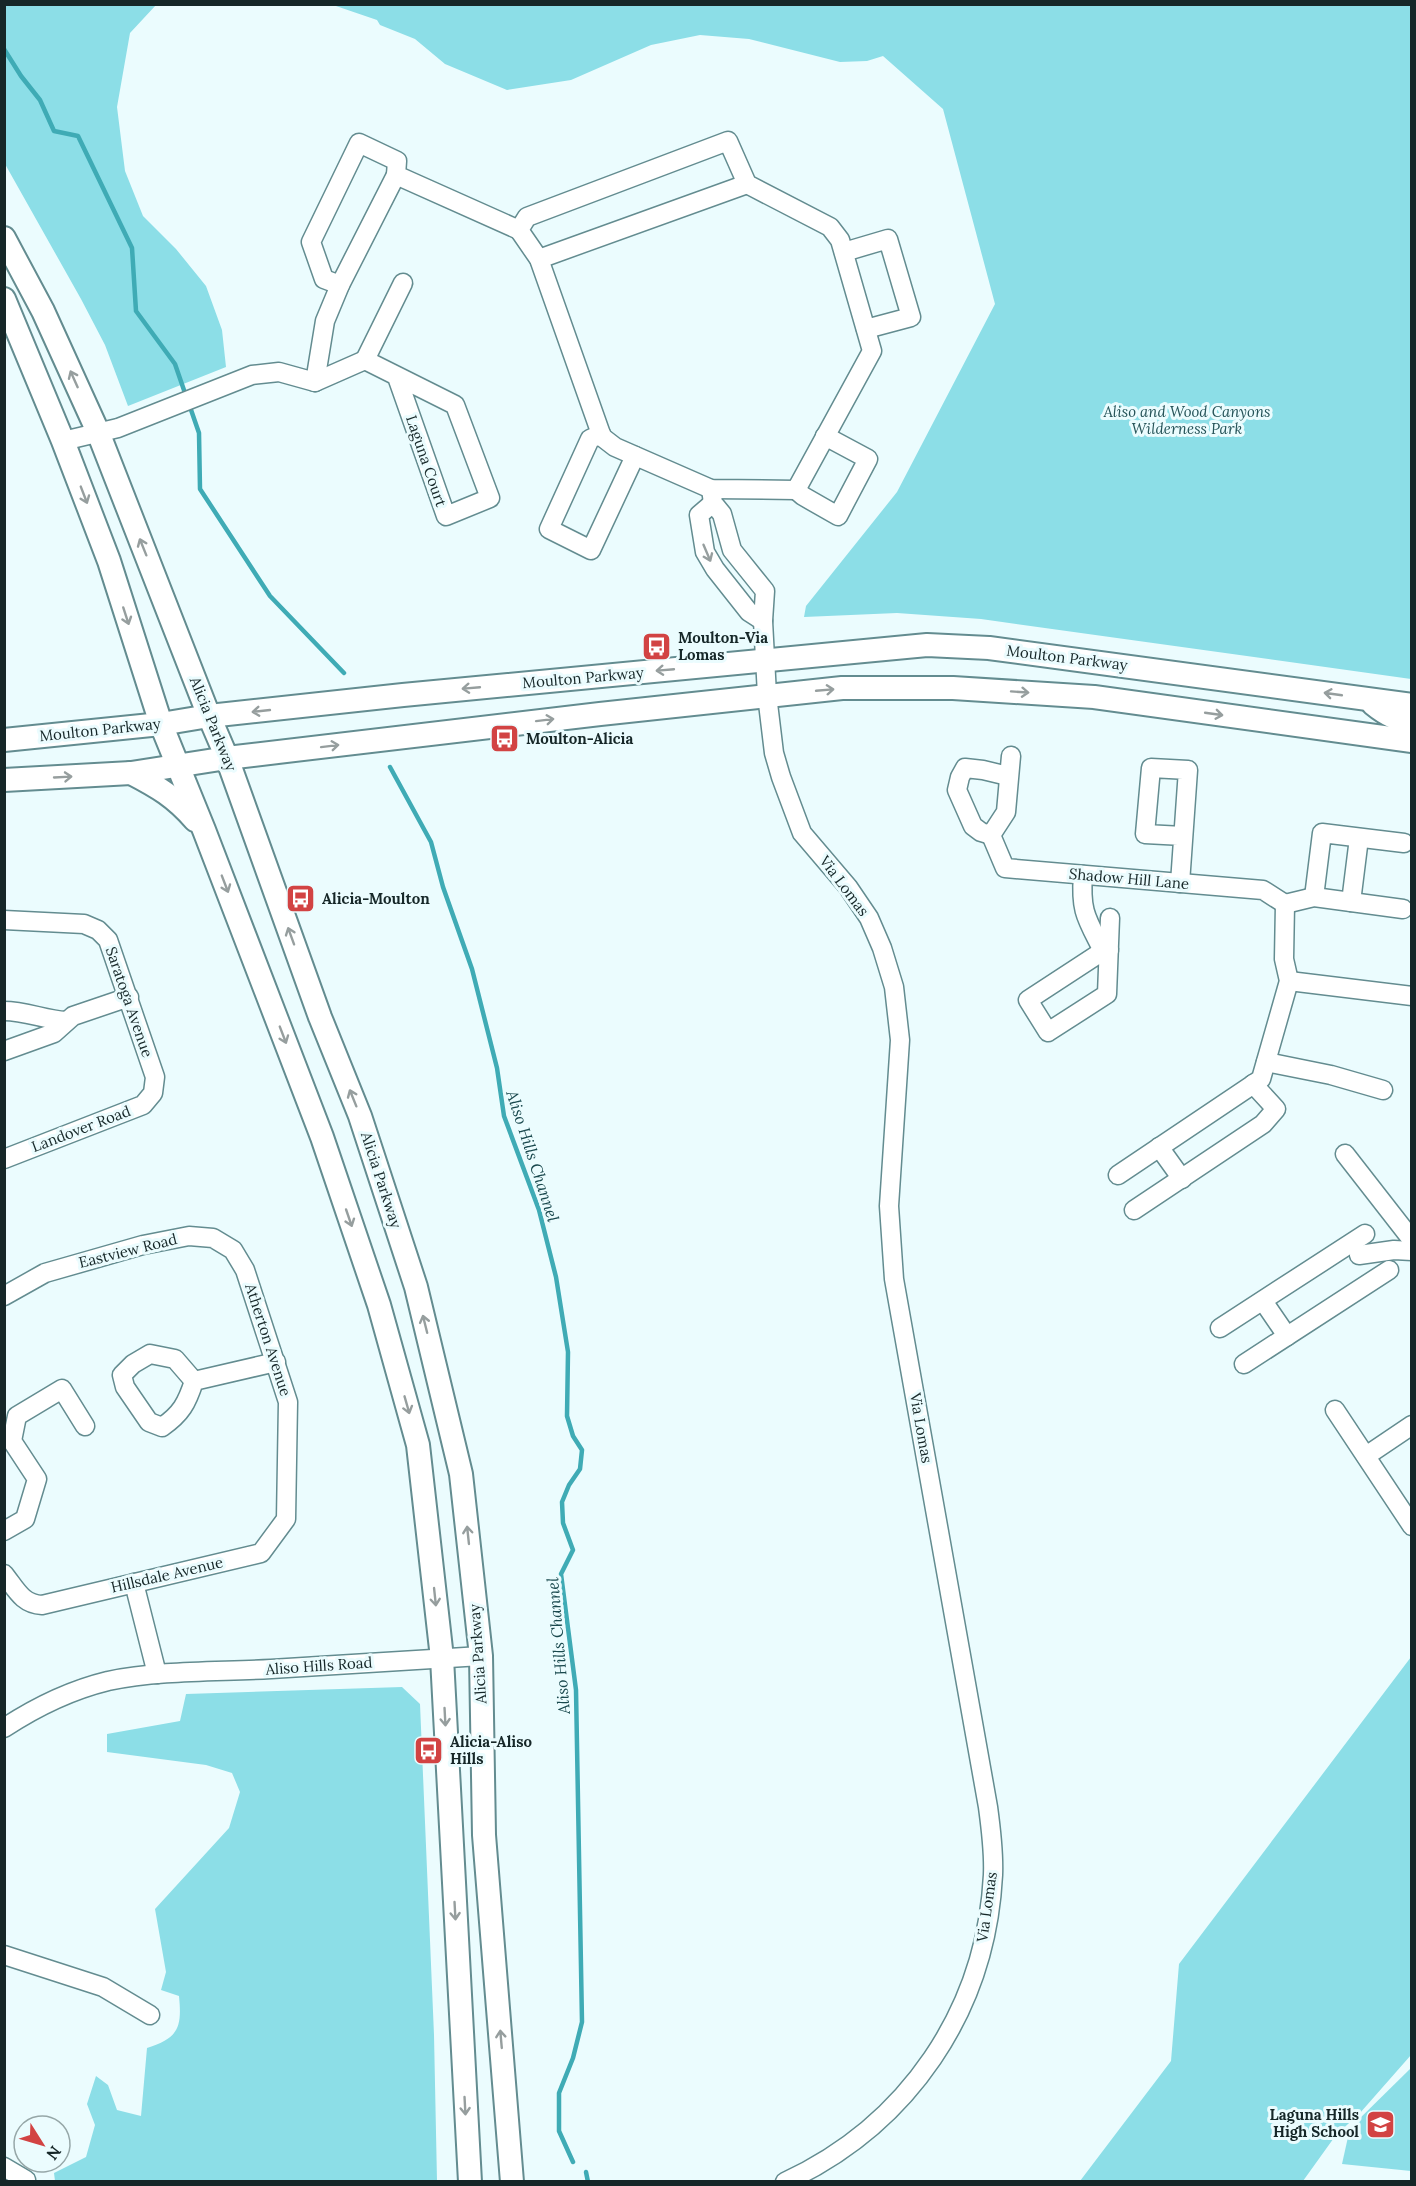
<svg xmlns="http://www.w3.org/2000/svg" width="1416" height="2186" font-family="Lora,serif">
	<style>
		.green { fill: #8cdee7 }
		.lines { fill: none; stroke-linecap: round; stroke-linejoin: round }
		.stream { stroke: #3fabb5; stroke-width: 4.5 }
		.minor-casing { stroke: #638c90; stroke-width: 21 }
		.major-casing { stroke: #638c90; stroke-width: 26 }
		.minor { stroke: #fff; stroke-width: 18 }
		.major { stroke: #fff; stroke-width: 22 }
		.oneway { stroke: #969e9e }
		.labels { text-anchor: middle; stroke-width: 6; stroke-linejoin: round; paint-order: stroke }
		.park-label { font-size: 15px; font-style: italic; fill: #255358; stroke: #ebfcfe }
		.street-label { font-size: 15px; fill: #162728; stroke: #ebfcfe }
		.poi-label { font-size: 15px; font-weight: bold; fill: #162728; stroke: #ebfcfe; text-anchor: start }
		.water-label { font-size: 16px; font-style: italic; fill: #19484d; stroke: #ebfcfe }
	</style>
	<rect width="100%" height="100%" fill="#ebfcfe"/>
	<g class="green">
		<polygon points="4,5 156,5 130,33 117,107 125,171 143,216 176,249 206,286 222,330 226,367 128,406 105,345 81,299 5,164"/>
		<polygon points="333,5 1411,5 1411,679 981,619 897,613 804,617 806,606 897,492 995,304 943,109 883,56 867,61 840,62 749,39 700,35 651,45 571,80 507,90 445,64 415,39 380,25 377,20"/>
		<polygon points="1411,1657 1411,2055 1360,2113 1336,2135 1303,2181 1080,2181 1171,2061 1179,1964"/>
		<path d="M 402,1687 L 420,1704 L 434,2035 L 437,2181 L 55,2181 L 54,2173 L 86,2157 L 95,2125 L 87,2104 L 96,2076 L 108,2085 L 117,2110 L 141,2116 L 147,2048 C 179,2038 182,2027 179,1996 L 161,1990 L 166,1972 L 155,1909 L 229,1828 L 240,1792 L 232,1773 L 206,1765 L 107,1752 L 107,1734 L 180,1721 L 186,1694 Z"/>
		<polygon points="1411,2068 1411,2171 1342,2164 1350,2128"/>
	</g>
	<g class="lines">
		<g class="stream">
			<polyline points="4,49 21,76 40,100 54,131 78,136 132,248 136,311 175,364 186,396"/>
			<polyline points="189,404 199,433 200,489 270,596 344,673"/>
			<polyline points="390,767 431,842 443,887 472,969 497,1068 504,1116 539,1210 556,1277 568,1352 567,1416 573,1436 582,1450 580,1469 569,1485 562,1502 563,1523 573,1550 561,1574 576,1690 582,2022 573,2058 559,2093 559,2131 573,2162"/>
			<polyline points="586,2172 588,2182"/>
		</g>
		<defs>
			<g id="minor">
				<polygon points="728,141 747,184 830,227 840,240 872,351 796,490 711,489 615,447 602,437 539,259 519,230 527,217"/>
				<polyline points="844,252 888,239 911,317 866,329"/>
				<polyline points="539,259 747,184"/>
				<polyline points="340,285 324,279 311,242 359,143 397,161 396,175 519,230"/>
				<polyline points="365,360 403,283"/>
				<polyline points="315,382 325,321 340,285 396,175"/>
				<polyline points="601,434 590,439 549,529 591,550 635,456"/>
				<polyline points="63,441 118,428 252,375 279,372 315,382 365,360 455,405 490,498 446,516 397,377"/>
				<path d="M 711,489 L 713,503 L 722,514 L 732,550 L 765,591 L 763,621 L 767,695 L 774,753 L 781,777 L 802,833 L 848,887 L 869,918 L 882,948 L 894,987 L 900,1040 L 889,1206 L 894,1279 L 988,1807 C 991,1829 994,1852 993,1875 C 986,2011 908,2125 785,2182"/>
				<polyline points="796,490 803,496 838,516 868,459 825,436"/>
				<polyline points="713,503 699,515 705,552 715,569 749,612 763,621"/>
				<polyline points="991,835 1005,868 1263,890 1285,904"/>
				<polyline points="991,835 981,832 973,826 957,790 960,777 965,768 983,770 1008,776"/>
				<polyline points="991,835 1006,812 1011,756"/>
				<path d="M 1083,875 C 1080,912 1087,919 1103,951 L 1109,950"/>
				<polyline points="1180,883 1188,770 1151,768 1145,834 1183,836"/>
				<polyline points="1314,897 1322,833 1404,843"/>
				<polyline points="1351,902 1359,838"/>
				<polyline points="1285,904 1314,897 1403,909"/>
				<polyline points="4,920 84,924 98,930 108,940 155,1077 153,1093 143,1105 4,1159"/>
				<polyline points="1103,951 1028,1000 1048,1032 1107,994 1110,918"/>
				<polyline points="1289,981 1412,996"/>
				<path d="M 4,1011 C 26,1011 45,1020 66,1021"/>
				<polyline points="4,1051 54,1033 73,1016 129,997"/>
				<polyline points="1266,1062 1331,1075 1383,1090"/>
				<polyline points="1159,1147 1182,1179"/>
				<polyline points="1345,1154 1412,1240"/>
				<polyline points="1118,1175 1261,1079 1289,981 1284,959 1285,904"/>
				<polyline points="1134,1210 1263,1124 1276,1109 1253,1084"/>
				<polyline points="1359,1255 1394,1250 1412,1251"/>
				<path d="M 4,1296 L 45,1273 L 143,1245 L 189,1236 L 213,1238 L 233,1250 L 245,1270 L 288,1402 L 286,1519 L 261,1553 L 42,1605 C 22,1604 16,1589 4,1574"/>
				<polyline points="1263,1301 1287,1336"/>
				<polyline points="1220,1328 1365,1234"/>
				<polyline points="1244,1364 1389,1270"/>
				<path d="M 194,1381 C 187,1403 181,1414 162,1427 L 149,1422 L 125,1387 L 122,1375 L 133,1364 L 150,1354 L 175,1359 L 194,1381 L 276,1362"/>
				<polyline points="1335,1410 1412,1526"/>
				<polyline points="1366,1456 1412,1425"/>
				<polyline points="4,1531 25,1519 37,1479 12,1441 17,1416 62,1389 85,1426"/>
				<polyline points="134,1583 157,1674"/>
				<path d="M 4,1728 C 36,1707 71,1690 108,1681 C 161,1670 217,1672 271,1669 C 341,1665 411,1660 481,1656"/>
				<polyline points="4,1955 103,1987 150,2015"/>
				<polyline points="4,2167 26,2180"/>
			</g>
			<g id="major">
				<polyline points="4,238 43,311 98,432 209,716 227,758 320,1017 360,1116 416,1287 461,1474 481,1656 484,1835 512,2182"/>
				<polyline points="4,299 63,441 109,561 161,724 204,830 322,1137 379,1305 418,1445 442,1658 470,2182"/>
				<path d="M 1373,704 C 1384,713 1397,721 1412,722"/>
				<polyline points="4,740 161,724 209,716 403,695 927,645 989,648 1412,705"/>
				<path d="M 131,773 C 158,787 175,797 195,820"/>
				<polyline points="4,780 131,773 227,758 600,714 842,688 953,688 1094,697 1412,741"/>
			</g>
		</defs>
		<use href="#minor" class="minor-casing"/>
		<use href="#major" class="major-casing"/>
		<use href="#minor" class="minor"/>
		<use href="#major" class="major"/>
	</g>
	<defs><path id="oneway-shaft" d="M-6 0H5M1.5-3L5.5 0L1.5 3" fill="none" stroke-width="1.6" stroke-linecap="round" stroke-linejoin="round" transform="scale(1.5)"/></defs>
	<g class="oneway">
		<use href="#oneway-shaft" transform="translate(74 379) rotate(-114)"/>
		<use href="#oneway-shaft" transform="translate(84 495) rotate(69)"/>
		<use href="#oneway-shaft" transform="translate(143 547) rotate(-112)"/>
		<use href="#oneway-shaft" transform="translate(707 553) rotate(67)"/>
		<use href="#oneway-shaft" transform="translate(126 616) rotate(72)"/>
		<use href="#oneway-shaft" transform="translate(665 670) rotate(175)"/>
		<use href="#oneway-shaft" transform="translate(471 688) rotate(175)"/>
		<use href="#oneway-shaft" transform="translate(825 690) rotate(-5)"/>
		<use href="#oneway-shaft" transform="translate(1020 692) rotate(4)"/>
		<use href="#oneway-shaft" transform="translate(1333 694) rotate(-172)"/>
		<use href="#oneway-shaft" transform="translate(261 711) rotate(174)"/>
		<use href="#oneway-shaft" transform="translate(1214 714) rotate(8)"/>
		<use href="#oneway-shaft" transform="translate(545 720) rotate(-7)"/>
		<use href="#oneway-shaft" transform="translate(330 746) rotate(-7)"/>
		<use href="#oneway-shaft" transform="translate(63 777) rotate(-3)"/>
		<use href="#oneway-shaft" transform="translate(225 884) rotate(69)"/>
		<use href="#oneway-shaft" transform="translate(291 936) rotate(-110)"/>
		<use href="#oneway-shaft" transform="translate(283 1035) rotate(69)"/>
		<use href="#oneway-shaft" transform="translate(353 1098) rotate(-112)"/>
		<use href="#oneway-shaft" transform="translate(349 1218) rotate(71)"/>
		<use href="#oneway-shaft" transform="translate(425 1324) rotate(-104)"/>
		<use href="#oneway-shaft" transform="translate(407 1405) rotate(74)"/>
		<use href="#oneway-shaft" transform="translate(468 1535) rotate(-96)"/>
		<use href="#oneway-shaft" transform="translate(435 1597) rotate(84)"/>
		<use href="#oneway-shaft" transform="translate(445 1717) rotate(87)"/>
		<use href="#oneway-shaft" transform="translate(455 1911) rotate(87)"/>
		<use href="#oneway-shaft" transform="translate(501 2039) rotate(-95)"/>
		<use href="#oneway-shaft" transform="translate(465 2106) rotate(87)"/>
	</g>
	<defs>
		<symbol id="bus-square" viewBox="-11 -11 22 22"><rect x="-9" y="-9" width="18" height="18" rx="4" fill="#d24343" stroke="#ebfcfe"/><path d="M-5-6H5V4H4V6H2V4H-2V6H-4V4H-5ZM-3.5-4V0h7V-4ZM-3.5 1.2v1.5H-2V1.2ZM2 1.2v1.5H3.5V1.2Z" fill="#fff"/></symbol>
		<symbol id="school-square" viewBox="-11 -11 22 22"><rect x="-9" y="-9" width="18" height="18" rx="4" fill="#d24343" stroke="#ebfcfe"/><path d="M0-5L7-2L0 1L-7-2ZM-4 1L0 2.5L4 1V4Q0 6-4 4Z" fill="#fff"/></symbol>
	</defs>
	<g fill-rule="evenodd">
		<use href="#bus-square" x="640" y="630" width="33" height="33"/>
		<use href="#bus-square" x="488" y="722" width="33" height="33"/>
		<use href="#bus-square" x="284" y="882" width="33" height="33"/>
		<use href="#bus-square" x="412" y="1734" width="33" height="33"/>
		<use href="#school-square" x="1364" y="2108" width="33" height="33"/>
	</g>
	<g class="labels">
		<g class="park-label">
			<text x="1187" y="417">Aliso and Wood Canyons<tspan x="1187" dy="17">Wilderness Park</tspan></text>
		</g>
		<g class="street-label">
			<text transform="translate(426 461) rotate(71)" y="5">Laguna Court</text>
			<text transform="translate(1067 658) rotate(7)" y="5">Moulton Parkway</text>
			<text transform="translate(583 678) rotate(-5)" y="5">Moulton Parkway</text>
			<text transform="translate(213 724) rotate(68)" y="5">Alicia Parkway</text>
			<text transform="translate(100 730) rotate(-6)" y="5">Moulton Parkway</text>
			<text transform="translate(1129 879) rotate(5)" y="5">Shadow Hill Lane</text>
			<text transform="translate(844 886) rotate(53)" y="5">Via Lomas</text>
			<text transform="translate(129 1002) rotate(71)" y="5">Saratoga Avenue</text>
			<text transform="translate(81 1129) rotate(-21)" y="5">Landover Road</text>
			<text transform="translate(381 1180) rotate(72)" y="5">Alicia Parkway</text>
			<text transform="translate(128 1251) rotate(-14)" y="5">Eastview Road</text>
			<text transform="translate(268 1340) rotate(72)" y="5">Atherton Avenue</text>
			<text transform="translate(921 1428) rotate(80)" y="5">Via Lomas</text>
			<text transform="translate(167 1575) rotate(-13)" y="5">Hillsdale Avenue</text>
			<text transform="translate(478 1654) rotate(-94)" y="5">Alicia Parkway</text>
			<text transform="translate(319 1666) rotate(-4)" y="5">Aliso Hills Road</text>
			<text transform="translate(987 1907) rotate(-82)" y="5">Via Lomas</text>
		</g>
		<g class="poi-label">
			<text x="678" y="643">Moulton-Via<tspan x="678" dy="17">Lomas</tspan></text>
			<text x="526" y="744">Moulton-Alicia</text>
			<text x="322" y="904">Alicia-Moulton</text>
			<text x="450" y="1747">Alicia-Aliso<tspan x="450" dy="17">Hills</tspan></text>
			<text x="1359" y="2120" text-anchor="end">Laguna Hills<tspan x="1359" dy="17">High School</tspan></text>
		</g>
		<g class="water-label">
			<text transform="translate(533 1156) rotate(72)" y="6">Aliso Hills Channel</text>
			<text transform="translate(558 1646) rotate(-95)" y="6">Aliso Hills Channel</text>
		</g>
	</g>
	<rect width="1416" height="2186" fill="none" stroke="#162728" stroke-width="12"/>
	<g transform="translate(42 2144) rotate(127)"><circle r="28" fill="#ebfcfe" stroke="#96a7a8" stroke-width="1.5"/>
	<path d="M0-4.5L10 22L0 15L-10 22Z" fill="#d24343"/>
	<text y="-9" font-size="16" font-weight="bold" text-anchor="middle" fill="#162728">N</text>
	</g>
</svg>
